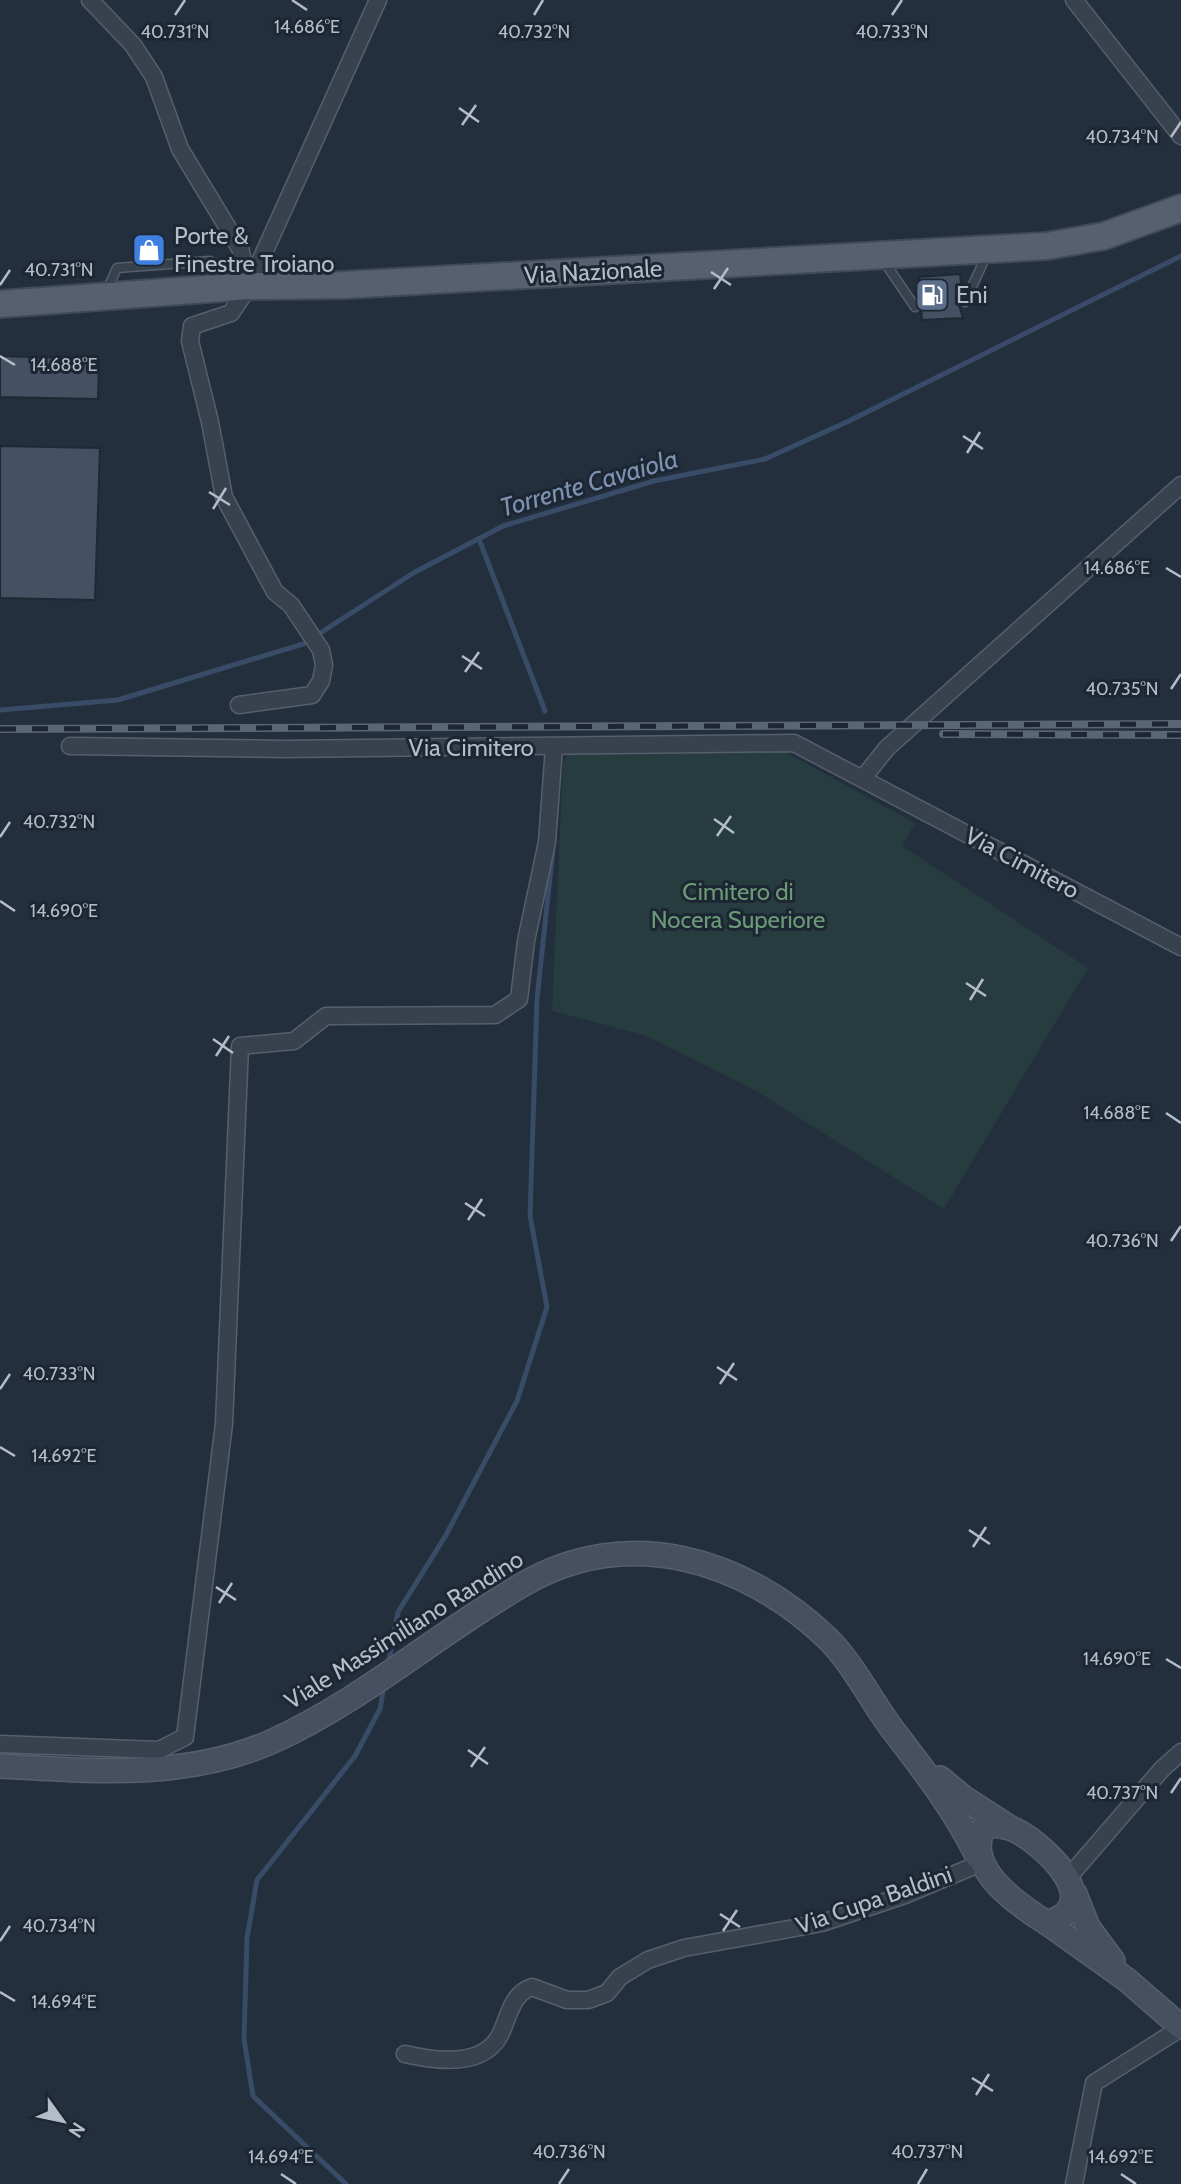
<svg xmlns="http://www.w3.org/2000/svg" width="1181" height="2184" font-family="Cabin,sans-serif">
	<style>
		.green { fill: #263c3f }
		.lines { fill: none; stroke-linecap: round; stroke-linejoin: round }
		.stream { stroke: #394c67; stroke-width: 5 }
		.building { fill: #455162; stroke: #1f2835; stroke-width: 2 }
		.lane-casing { stroke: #565f6c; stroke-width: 11 }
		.street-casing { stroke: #565f6c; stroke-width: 19 }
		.secondary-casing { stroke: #565f6c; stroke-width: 26 }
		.primary-casing { stroke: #414a57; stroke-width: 30 }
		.lane { stroke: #38414e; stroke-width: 8 }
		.street { stroke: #38414e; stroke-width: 16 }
		.secondary { stroke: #465061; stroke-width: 23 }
		.primary { stroke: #56606e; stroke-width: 26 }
		.rail-casing { stroke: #5a6575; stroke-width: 8 }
		.rail { stroke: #1d2633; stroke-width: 5; stroke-dasharray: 16; stroke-linecap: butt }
		.ticks { fill: none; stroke: #b4bcc9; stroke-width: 2.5 }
		.labels { text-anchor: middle; stroke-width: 6; stroke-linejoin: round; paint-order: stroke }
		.poi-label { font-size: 24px; fill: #b4bcc9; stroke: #1d2633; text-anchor: start }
		.street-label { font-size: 24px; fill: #b4bcc9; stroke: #1d2633 }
		.park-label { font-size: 24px; fill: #6b9a76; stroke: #1d2633 }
		.water-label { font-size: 26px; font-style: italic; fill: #7c92b1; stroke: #1d2633 }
		.ticks-label { font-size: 18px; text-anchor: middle; fill: #b4bcc9; stroke: #1d2633; stroke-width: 6; stroke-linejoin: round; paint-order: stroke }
	</style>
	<rect width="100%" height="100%" fill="#242f3e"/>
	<polygon class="green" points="776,747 915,823 902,846 1088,968 944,1209 758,1092 644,1035 552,1011 563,764 567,755 577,751"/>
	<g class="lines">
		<g class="stream">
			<polyline points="479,539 545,711"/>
			<polyline points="0,710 118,700 303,644 415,572 503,526 654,481 765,459 849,421 1181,256"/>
			<polyline points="388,1665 398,1612 446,1535 517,1401 547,1307 530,1216 537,999 553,849"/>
			<polyline points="346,2184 253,2096 244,2039 247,1938 257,1880 355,1756 380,1709 384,1685"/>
		</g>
	</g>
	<g class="building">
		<polygon points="960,274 962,293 958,302 963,318 922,320 919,277"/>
		<polygon points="0,356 99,359 98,399 0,397"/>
		<polygon points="0,446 100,448 95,600 0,598"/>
	</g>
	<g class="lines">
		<defs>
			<g id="lane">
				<polyline points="883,260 915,307"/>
				<polyline points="107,290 117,268 210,261 239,279"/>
				<polyline points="965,302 987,254"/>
			</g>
			<g id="street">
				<polyline points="90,0 133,45 154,77 180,149 240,248 249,286"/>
				<polyline points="1074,0 1181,136"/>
				<polyline points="239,705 312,695 321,681 324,665 321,650 291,605 275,592 224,497 210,422 190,341 192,326 231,313 249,286 378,0"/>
				<polyline points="70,746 284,749 794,743 1181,947"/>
				<polyline points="863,778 887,748 1181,485"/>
				<polyline points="0,1744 159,1750 185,1737 224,1424 240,1046 294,1041 326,1016 495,1015 519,999 526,941 547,842 554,747"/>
				<polyline points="1067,1879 1162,1769 1181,1752"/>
				<path d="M 405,2054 C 435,2061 483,2068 500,2035 C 509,2017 511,1994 532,1987 L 567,2000 L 588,2000 L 607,1993 L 620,1977 L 648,1960 L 684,1948 L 822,1923 L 905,1895 L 981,1863"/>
				<polyline points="1074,2184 1094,2083 1181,2028"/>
			</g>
			<g id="secondary">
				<path d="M 0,1766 C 91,1771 187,1780 273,1741 C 363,1700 437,1634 522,1585 C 627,1523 745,1559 828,1639 C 854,1665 871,1701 893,1730 C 926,1773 953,1808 978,1857"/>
				<polyline points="940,1778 964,1798 1009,1827"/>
				<path d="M 993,1825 C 1000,1826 1009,1827 1015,1830 C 1045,1845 1108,1904 1047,1923 C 1018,1905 964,1868 983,1829 Z"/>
				<polyline points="1075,1894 1088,1927 1113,1961"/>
				<polyline points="1047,1923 1127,1980 1181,2027"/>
			</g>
			<polyline id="primary" points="0,304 249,286 344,285 1047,246 1104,236 1181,208"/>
		</defs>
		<use href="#lane" class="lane-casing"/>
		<use href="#street" class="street-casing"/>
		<use href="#secondary" class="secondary-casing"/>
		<use href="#primary" class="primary-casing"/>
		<use href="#lane" class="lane"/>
		<use href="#street" class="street"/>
		<use href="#secondary" class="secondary"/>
		<use href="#primary" class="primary"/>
		<defs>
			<g id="rail">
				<polyline points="0,729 1181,724"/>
				<polyline points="943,734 1181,735"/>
			</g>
		</defs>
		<use href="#rail" class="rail-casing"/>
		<use href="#rail" class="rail"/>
	</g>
	<path class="ticks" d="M 292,0 L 307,10M 175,15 L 185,0M 534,15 L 543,0M 892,15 L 902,0M 459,108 L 479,122M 462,125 L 476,105M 1171,137 L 1181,122M 711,272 L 731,285M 0,285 L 10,270M 714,289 L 728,268M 0,356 L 15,365M 963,436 L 983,449M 967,453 L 980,432M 209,492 L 230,505M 213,509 L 226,488M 1166,568 L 1181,577M 462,656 L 482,669M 465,672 L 479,652M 1171,689 L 1181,674M 714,819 L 734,833M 717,836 L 731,816M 0,837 L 10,822M 0,901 L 15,911M 966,983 L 986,996M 970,1000 L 983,979M 213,1039 L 233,1053M 216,1056 L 229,1036M 1166,1113 L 1181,1123M 465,1203 L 485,1216M 468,1220 L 482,1199M 1171,1241 L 1181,1226M 717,1367 L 737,1380M 720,1384 L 734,1363M 0,1389 L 10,1374M 0,1447 L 15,1456M 969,1530 L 990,1544M 973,1547 L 986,1527M 216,1587 L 236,1600M 219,1603 L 232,1583M 1166,1659 L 1181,1668M 468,1750 L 488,1764M 471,1767 L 485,1747M 1171,1793 L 1181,1778M 720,1914 L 740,1927M 723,1931 L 737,1910M 0,1941 L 10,1926M 0,1992 L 15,2001M 972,2078 L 993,2091M 976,2095 L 989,2074M 281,2174 L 296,2184M 1121,2174 L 1136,2184M 559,2184 L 569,2169M 918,2184 L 927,2169"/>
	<defs>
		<symbol id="shop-square" viewBox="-11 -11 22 22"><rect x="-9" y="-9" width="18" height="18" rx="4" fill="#3f7fe0" stroke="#1d2633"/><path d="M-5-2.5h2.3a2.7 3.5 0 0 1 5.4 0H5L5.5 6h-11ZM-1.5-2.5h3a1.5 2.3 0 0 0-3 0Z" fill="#fff"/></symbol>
		<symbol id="fuel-square" viewBox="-11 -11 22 22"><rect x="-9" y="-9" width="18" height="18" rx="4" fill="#5c6f8a" stroke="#1d2633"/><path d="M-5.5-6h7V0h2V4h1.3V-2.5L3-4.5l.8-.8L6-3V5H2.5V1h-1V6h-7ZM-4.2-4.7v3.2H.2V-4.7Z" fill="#fff"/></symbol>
	</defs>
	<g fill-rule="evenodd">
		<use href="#shop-square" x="130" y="231" width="38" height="38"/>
		<use href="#fuel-square" x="913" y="276" width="38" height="38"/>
	</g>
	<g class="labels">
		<g class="poi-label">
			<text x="174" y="244">Porte &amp;<tspan x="174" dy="28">Finestre Troiano</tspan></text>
			<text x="956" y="303">Eni</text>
		</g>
		<g class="street-label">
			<text transform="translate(593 272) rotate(-3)" y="8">Via Nazionale</text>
			<text x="471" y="756">Via Cimitero</text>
			<text transform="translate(1022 863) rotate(28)" y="8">Via Cimitero</text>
			<text transform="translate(404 1630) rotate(-32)" y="8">Viale Massimiliano Randino</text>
			<text transform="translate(874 1900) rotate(-19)" y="8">Via Cupa Baldini</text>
		</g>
		<g class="park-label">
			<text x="738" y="900">Cimitero di<tspan x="738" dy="28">Nocera Superiore</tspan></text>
		</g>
		<g class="water-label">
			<text transform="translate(589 483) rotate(-16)" y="9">Torrente Cavaiola</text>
		</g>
	</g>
	<g class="ticks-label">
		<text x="307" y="33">14.686°E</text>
		<text x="534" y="38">40.732°N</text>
		<text x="175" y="38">40.731°N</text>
		<text x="892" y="38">40.733°N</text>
		<text x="1122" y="143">40.734°N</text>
		<text x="59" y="276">40.731°N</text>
		<text x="64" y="371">14.688°E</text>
		<text x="1117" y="574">14.686°E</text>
		<text x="1122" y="695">40.735°N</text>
		<text x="59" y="828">40.732°N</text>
		<text x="64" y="917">14.690°E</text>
		<text x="1117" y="1119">14.688°E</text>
		<text x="1122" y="1247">40.736°N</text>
		<text x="59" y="1380">40.733°N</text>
		<text x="64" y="1462">14.692°E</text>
		<text x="1117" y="1665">14.690°E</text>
		<text x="1122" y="1799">40.737°N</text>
		<text x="59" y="1932">40.734°N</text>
		<text x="64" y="2008">14.694°E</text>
		<text x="569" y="2158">40.736°N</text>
		<text x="927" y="2158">40.737°N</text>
		<text x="281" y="2163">14.694°E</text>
		<text x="1121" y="2163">14.692°E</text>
	</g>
	<g transform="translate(63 2121) rotate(123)" stroke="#1d2633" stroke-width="5" paint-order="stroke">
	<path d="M0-5L12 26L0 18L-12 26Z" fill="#b4bcc9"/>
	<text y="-10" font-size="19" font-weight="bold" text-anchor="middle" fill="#b4bcc9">N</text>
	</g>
</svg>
